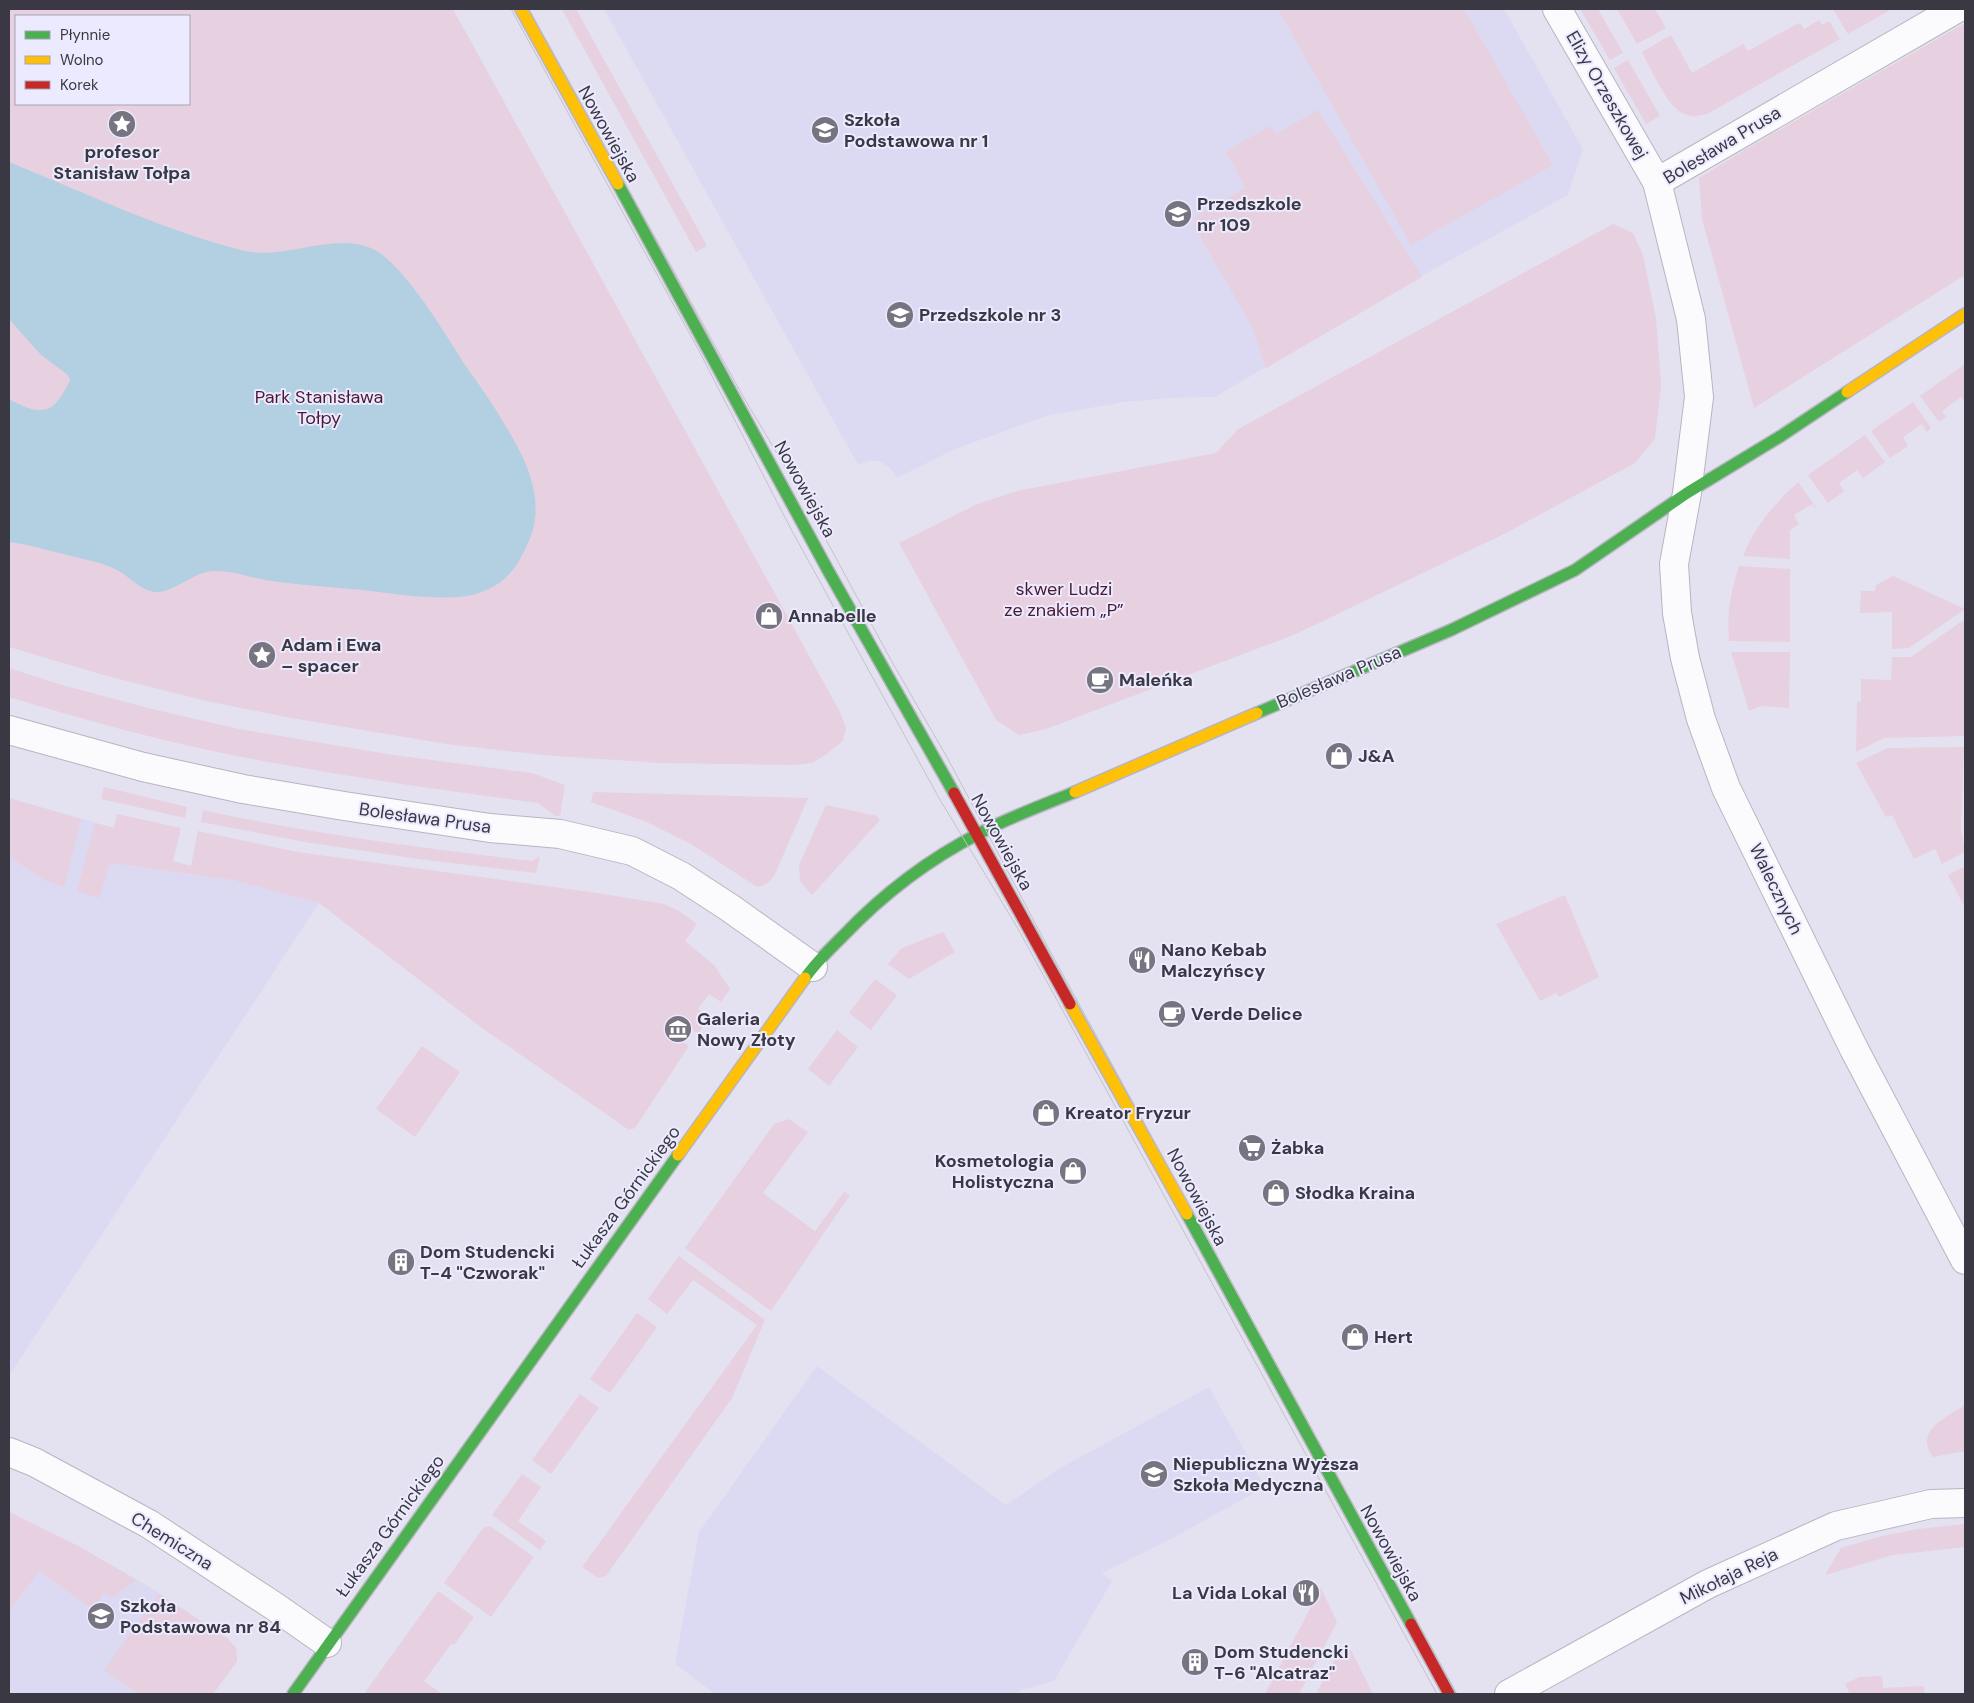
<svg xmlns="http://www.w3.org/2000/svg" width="1974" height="1703" font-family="'DM Sans',sans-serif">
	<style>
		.built { fill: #dcdaf2 }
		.green { fill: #e7d0e0; fill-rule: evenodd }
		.water { fill: #b3d0e3 }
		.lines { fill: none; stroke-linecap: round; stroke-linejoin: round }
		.street-casing { stroke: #b7b5c1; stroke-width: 30 }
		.fast-casing { stroke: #b7b5c1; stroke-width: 14 }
		.slow-casing { stroke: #b7b5c1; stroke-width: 14 }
		.jam-casing { stroke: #b7b5c1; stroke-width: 14 }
		.street { stroke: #fbfbfd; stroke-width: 28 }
		.fast { stroke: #4caf50; stroke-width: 11 }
		.slow { stroke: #ffc107; stroke-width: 11 }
		.jam { stroke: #c62828; stroke-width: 11 }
		.tram { stroke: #c4c3c6; stroke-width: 1 }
		.labels { text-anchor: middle; stroke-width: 4; stroke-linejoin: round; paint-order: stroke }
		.street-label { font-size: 18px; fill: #3a3943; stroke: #eceaff }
		.poi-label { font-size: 18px; font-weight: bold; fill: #3a3943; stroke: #eceaff; text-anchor: start }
		.park-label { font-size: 18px; fill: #4b1934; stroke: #eceaff }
	</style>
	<rect width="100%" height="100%" fill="#e4e2f0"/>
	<g class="built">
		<polygon points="604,9 1504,9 1583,149 1568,195 1402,287 1215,397 1171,398 1124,402 1046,416 955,449 897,478 889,467 879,461 869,461 858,465"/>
		<polygon points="9,798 114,828 109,863 232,880 319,903 9,1376"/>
		<polygon points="817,1366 1006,1505 1060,1468 1209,1387 1265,1487 1171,1539 1102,1573 1112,1581 1054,1681 1021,1690 1017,1694 715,1694 675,1664 699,1532"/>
		<polygon points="9,1512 80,1547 148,1586 227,1638 236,1648 237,1661 213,1694 9,1694"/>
	</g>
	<g class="green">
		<path d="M 9,9 L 453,9 L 840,712 L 846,728 L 843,741 L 824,756 L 812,763 L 794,765 L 660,763 L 543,755 L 446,744 L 291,718 L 206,701 L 107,676 L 9,647 ZM 16,16 L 189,16 L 189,104 L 16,104 Z"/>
		<polygon points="562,9 576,9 707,246 696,252"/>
		<polygon points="1278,9 1464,9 1553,165 1411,245"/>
		<polygon points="1580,9 1598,9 1623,53 1610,60"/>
		<polygon points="1617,9 1655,9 1666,28 1637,44"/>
		<polygon points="1833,9 1892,9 1848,34"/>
		<path d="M 1819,20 L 1822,25 L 1829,21 L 1840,39 L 1707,114 C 1699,116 1692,117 1684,114 C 1667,107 1651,69 1642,52 L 1671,35 L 1692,73 L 1743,44 L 1748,51 L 1795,25 L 1800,23 L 1804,29 Z"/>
		<polygon points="1965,23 1965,275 1754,408 1702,219 1699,178 1748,148"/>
		<polygon points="1628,60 1660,116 1646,124 1614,68"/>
		<polygon points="1318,110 1422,277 1266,368 1253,329 1246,316 1193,225 1196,223 1194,218 1245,188 1236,171 1237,170 1225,152 1270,126 1276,134"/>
		<polygon points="1613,224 1633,233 1643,255 1656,318 1661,384 1655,439 1635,463 1508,532 1296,634 1046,729 1019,735 996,720 899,543 977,504 1017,491 1216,453 1238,429"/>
		<polygon points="1965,364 1965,403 1961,397 1942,411 1946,417 1939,422 1920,396"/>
		<polygon points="1913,402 1931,428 1927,432 1922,424 1903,437 1908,446 1890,458 1871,431"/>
		<polygon points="1865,435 1885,462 1863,478 1857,470 1839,483 1844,491 1828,503 1808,475"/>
		<path d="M 1798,482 L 1818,510 L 1812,504 L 1794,515 L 1799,524 L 1790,530 L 1790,559 L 1743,556 C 1755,526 1774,504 1798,482 Z"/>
		<path d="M 1739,566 L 1790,569 L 1790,642 L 1729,641 C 1727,611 1730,595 1739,566 Z"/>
		<polygon points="1893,576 1965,609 1909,648 1892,649 1892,612 1860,613 1861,591 1875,591 1876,585"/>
		<polygon points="1965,619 1965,736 1884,738 1856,752 1857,702 1861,701 1861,679 1891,680 1892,657 1911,657"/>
		<polygon points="1731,652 1790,652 1789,708 1762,706 1749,711"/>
		<path d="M 9,668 L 62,685 L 156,710 L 239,729 L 393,755 L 532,773 L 565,785 L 560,816 L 555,816 L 538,803 C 435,789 333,775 232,755 C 156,740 82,719 9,697 Z"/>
		<polygon points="1964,747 1961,828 1965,852 1942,864 1935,849 1914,859 1892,815 1886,817 1856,763 1888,748"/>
		<polygon points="104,787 187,807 185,818 101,799"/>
		<path d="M 593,792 L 808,798 L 775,874 C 770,882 766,885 757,887 L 691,844 L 647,822 L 591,802 Z"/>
		<polygon points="9,798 81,819 64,887 44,880 9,856"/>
		<polygon points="826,805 877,816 880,820 812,895 800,881 799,865"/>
		<path d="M 203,810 C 312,834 422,848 532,861 L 540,856 L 536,873 L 418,859 L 305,842 L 201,822 Z"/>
		<polygon points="117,814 181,828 173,861 191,866 198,831 297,852 590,892 664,904 679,911 697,924 685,941 714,965 730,989 721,1002 709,994 698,1009 710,1017 698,1034 676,1018 667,1032 689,1046 635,1128 629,1130 482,1028 319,903 232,880 110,863 99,898 77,891 95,823 114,828"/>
		<polygon points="1965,866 1965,908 1948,875"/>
		<polygon points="1565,895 1599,977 1559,997 1556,993 1540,1001 1496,924"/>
		<polygon points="943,932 955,952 909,979 888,964 902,948"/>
		<polygon points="875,979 897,995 871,1030 849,1013"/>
		<polygon points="837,1030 858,1047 829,1086 808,1069"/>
		<polygon points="422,1046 460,1072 415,1137 376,1109"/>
		<polygon points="789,1119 808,1132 763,1193 815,1231 844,1192 850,1195 771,1311 685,1248 774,1124"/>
		<polygon points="679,1256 765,1320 732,1398 606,1576 598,1578 582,1567 757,1325 693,1280 667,1314 648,1299"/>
		<polygon points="637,1313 657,1327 610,1393 590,1379"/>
		<polygon points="580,1394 599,1408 551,1474 532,1460"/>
		<path d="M 1965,1405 L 1965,1451 L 1933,1457 C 1914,1430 1946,1418 1965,1405 Z"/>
		<polygon points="522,1474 541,1487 518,1521 546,1541 540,1550 492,1515"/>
		<polygon points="9,1512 80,1547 136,1580 113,1597 103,1593 94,1610 39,1571 9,1611"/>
		<polygon points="1965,1524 1965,1547 1893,1555 1825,1575 1841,1548 1882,1536 1918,1529"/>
		<polygon points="490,1526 534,1557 491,1617 444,1583 483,1528"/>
		<polygon points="1321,1588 1337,1622 1299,1694 1265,1694"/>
		<polygon points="438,1591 474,1617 454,1645 451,1644 424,1681 442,1694 364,1694"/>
		<polygon points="159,1594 227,1638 236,1648 237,1661 213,1694 138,1694 104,1670"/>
		<polygon points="1345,1649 1351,1650 1373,1694 1316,1694 1339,1651"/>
		<polygon points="1882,1676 1883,1688 1924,1686 1925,1694 1850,1694 1845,1684 1859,1677"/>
	</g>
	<path class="water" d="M 9,162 C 86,193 164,231 245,251 C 286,260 335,231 373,249 C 404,264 446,335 465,365 C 480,386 495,407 508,430 C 529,465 547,505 527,545 C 520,561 511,576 496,585 C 485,592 471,596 459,597 C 427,599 394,594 362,590 C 330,587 297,585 265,580 C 249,577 231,570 214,571 C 193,571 174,594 154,592 C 140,590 128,575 115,569 C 98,561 78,558 59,553 C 43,549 26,544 9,542 L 9,399 C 41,417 54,415 70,380 L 68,375 L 41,355 L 9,319 Z"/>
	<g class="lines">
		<defs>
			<g id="street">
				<polyline points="1557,9 1657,182 1691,319 1699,397 1687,493 1674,564 1677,613 1685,658 1701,719 1726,788 1854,1049 1965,1260"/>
				<polyline points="1657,182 1956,9"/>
				<polyline points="9,730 143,767 243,789 344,806 490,828 560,834 632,851 681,876 730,908 813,967"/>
				<polyline points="9,1452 34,1462 149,1524 274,1606 327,1643"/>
				<polyline points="1509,1694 1708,1584 1836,1526 1931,1504 1965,1503"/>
			</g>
			<g id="fast">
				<polyline points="618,184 830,574 954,793"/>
				<polyline points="1257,713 1451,630 1575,570 1687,493 1781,436 1847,392"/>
				<path d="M 805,978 C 816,962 830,949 843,936 C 883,894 929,859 980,833 C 1010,817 1043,805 1075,792"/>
				<polyline points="1187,1214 1411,1624"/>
				<polyline points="293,1694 678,1155"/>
			</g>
			<g id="slow">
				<polyline points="521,9 618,184"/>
				<polyline points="1847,392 1965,314"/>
				<polyline points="1075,792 1257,713"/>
				<polyline points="1070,1004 1187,1214"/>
				<polyline points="678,1155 805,978"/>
			</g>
			<g id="jam">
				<polyline points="954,793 1070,1004"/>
				<polyline points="1411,1624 1449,1694"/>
			</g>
		</defs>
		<use href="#street" class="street-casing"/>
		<use href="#fast" class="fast-casing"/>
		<use href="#slow" class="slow-casing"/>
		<use href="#jam" class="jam-casing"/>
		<use href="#street" class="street"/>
		<use href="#fast" class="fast"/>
		<use href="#slow" class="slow"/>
		<use href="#jam" class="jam"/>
		<g class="tram">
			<polyline points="511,9 698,349 792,531 939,798 1017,927 1437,1694"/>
			<polyline points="529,9 744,398 802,495 892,662 948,759 1050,951 1457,1694"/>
		</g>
	</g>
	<defs>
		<symbol id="sight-disc" viewBox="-11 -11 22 22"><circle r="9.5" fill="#767480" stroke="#eceaff"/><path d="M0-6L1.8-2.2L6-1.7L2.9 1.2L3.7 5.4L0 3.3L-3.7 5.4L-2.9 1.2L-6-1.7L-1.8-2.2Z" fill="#fff"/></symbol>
		<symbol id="school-disc" viewBox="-11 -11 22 22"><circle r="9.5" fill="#767480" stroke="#eceaff"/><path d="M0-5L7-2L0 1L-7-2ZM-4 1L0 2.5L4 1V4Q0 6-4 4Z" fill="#fff"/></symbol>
		<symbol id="shop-disc" viewBox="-11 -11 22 22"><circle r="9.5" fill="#767480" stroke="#eceaff"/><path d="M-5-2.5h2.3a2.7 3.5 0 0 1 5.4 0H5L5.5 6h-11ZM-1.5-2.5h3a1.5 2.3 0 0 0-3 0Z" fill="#fff"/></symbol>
		<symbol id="cafe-disc" viewBox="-11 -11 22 22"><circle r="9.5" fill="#767480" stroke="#eceaff"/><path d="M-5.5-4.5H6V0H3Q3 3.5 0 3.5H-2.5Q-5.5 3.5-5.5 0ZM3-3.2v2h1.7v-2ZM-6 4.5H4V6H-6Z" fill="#fff"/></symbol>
		<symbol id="restaurant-disc" viewBox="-11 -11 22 22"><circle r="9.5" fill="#767480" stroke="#eceaff"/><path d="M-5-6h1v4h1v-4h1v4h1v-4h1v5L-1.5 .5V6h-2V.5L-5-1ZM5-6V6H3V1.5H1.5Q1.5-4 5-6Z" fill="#fff"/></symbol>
		<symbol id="museum-disc" viewBox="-11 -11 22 22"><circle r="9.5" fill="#767480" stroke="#eceaff"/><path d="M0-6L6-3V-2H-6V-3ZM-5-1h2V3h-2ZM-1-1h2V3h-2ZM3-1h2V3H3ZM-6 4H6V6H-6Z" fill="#fff"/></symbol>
		<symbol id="supermarket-disc" viewBox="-11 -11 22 22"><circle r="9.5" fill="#767480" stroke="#eceaff"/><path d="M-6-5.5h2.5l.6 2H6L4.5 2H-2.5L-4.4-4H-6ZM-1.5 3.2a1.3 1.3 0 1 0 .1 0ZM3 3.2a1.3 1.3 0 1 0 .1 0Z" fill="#fff"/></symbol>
		<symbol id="building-disc" viewBox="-11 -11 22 22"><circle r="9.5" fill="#767480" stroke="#eceaff"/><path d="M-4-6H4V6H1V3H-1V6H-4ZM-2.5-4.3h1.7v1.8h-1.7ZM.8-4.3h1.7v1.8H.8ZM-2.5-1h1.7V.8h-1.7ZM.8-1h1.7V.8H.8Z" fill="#fff"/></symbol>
		<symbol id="university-disc" viewBox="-11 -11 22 22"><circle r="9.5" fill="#767480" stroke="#eceaff"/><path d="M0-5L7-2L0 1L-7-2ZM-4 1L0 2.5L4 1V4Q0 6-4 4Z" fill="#fff"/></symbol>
	</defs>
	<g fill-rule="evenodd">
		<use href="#sight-disc" x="106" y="108" width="32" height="32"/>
		<use href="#school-disc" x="809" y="114" width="32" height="32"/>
		<use href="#school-disc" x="1162" y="198" width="32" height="32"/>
		<use href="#school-disc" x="884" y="299" width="32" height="32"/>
		<use href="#shop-disc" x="753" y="600" width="32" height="32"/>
		<use href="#sight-disc" x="246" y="639" width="32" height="32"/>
		<use href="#cafe-disc" x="1084" y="664" width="32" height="32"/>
		<use href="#shop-disc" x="1323" y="740" width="32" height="32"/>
		<use href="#restaurant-disc" x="1126" y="944" width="32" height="32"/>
		<use href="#cafe-disc" x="1156" y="998" width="32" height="32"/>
		<use href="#museum-disc" x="662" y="1013" width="32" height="32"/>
		<use href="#shop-disc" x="1030" y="1097" width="32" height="32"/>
		<use href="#supermarket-disc" x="1236" y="1132" width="32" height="32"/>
		<use href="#shop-disc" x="1057" y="1155" width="32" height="32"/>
		<use href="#shop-disc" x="1260" y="1177" width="32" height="32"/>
		<use href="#building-disc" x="385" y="1246" width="32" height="32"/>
		<use href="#shop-disc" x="1339" y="1321" width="32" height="32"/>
		<use href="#university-disc" x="1138" y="1458" width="32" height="32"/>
		<use href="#restaurant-disc" x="1290" y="1577" width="32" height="32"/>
		<use href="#school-disc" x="85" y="1600" width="32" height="32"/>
		<use href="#building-disc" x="1179" y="1646" width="32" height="32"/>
	</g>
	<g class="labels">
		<g class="street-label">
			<text transform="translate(1607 95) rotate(60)" y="6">Elizy Orzeszkowej</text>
			<text transform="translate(609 134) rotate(61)" y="6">Nowowiejska</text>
			<text transform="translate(1722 145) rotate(-31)" y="6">Bolesława Prusa</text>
			<text transform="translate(805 489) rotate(61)" y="6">Nowowiejska</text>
			<text transform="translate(1339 677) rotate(-23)" y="6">Bolesława Prusa</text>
			<text transform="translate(425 818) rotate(8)" y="6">Bolesława Prusa</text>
			<text transform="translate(1002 842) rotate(61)" y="6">Nowowiejska</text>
			<text transform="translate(1776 889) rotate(64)" y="6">Walecznych</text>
			<text transform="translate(626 1197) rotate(-54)" y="6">Łukasza Górnickiego</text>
			<text transform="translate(1197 1197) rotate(62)" y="6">Nowowiejska</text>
			<text transform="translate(390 1526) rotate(-54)" y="6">Łukasza Górnickiego</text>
			<text transform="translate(172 1541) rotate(32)" y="6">Chemiczna</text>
			<text transform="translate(1391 1553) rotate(61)" y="6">Nowowiejska</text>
			<text transform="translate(1729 1576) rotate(-26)" y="6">Mikołaja Reja</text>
		</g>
		<g class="poi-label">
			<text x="844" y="126">Szkoła<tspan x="844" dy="21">Podstawowa nr 1</tspan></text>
			<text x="122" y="158" text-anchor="middle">profesor<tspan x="122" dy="21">Stanisław Tołpa</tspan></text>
			<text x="1197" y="210">Przedszkole<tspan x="1197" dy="21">nr 109</tspan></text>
			<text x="919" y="321">Przedszkole nr 3</text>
			<text x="788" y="622">Annabelle</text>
			<text x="281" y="651">Adam i Ewa<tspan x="281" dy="21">– spacer</tspan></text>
			<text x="1119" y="686">Maleńka</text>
			<text x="1358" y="762">J&amp;A</text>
			<text x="1161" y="956">Nano Kebab<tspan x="1161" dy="21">Malczyńscy</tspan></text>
			<text x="1191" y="1020">Verde Delice</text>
			<text x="697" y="1025">Galeria<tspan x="697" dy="21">Nowy Złoty</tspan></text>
			<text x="1065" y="1119">Kreator Fryzur</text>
			<text x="1271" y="1154">Żabka</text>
			<text x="1054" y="1167" text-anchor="end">Kosmetologia<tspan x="1054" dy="21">Holistyczna</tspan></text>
			<text x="1295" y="1199">Słodka Kraina</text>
			<text x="420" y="1258">Dom Studencki<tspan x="420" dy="21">T-4 "Czworak"</tspan></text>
			<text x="1374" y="1343">Hert</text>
			<text x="1173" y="1470">Niepubliczna Wyższa<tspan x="1173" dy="21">Szkoła Medyczna</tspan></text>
			<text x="1287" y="1599" text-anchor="end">La Vida Lokal</text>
			<text x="120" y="1612">Szkoła<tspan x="120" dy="21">Podstawowa nr 84</tspan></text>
			<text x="1214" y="1658">Dom Studencki<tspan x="1214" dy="21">T-6 "Alcatraz"</tspan></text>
		</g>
		<g class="park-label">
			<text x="319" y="403">Park Stanisława<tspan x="319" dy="21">Tołpy</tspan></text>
			<text x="1064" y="595">skwer Ludzi<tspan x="1064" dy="21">ze znakiem „P”</tspan></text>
		</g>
	</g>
	<rect width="1974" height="1703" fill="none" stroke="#3a3943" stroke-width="20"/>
	<rect x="15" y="15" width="175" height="90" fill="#eceaff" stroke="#a5a3b4"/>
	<rect x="25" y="31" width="25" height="8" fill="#4caf50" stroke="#a5a3b4"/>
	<text x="60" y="40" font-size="15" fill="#3a3943">Płynnie</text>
	<rect x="25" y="56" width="25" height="8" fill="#ffc107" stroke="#a5a3b4"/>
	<text x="60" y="65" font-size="15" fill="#3a3943">Wolno</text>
	<rect x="25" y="81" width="25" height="8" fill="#c62828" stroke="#a5a3b4"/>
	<text x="60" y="90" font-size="15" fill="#3a3943">Korek</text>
</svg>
